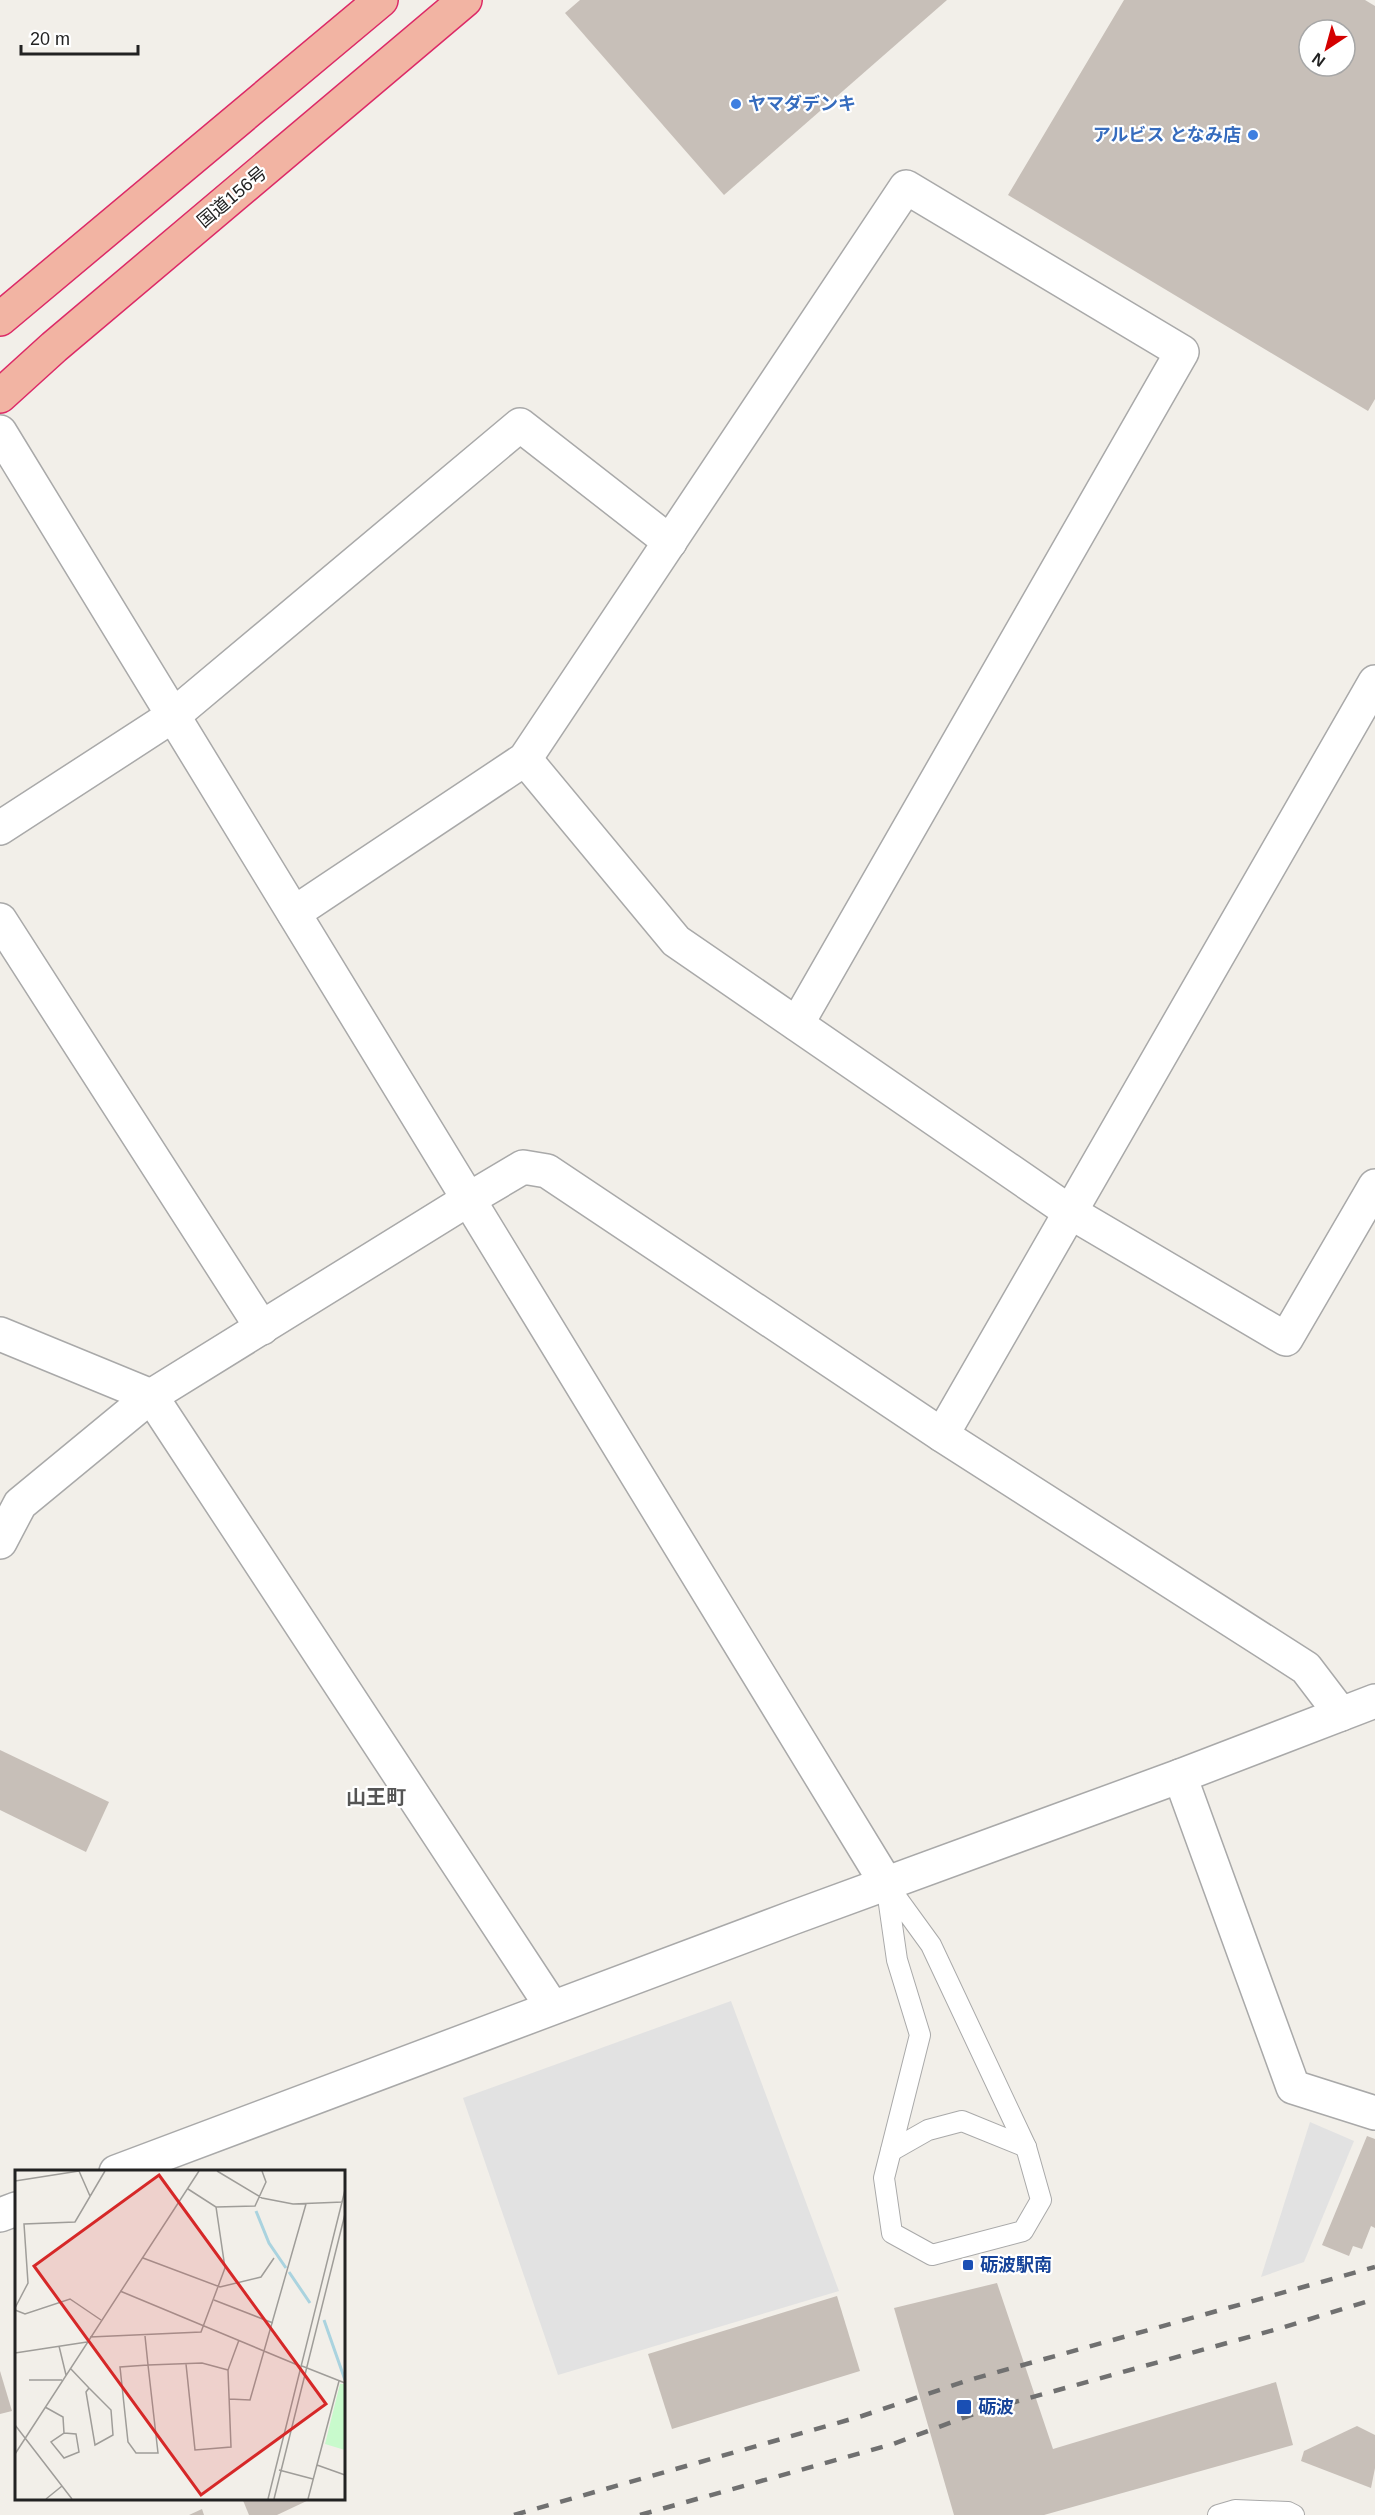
<svg xmlns="http://www.w3.org/2000/svg" width="1375" height="2515" font-family="Helvetica,'Noto Sans JP',sans-serif">
	<style>
		.parking { fill: #e2e2e2 }
		.building { fill: #c7bfb8; fill-rule: evenodd }
		.lines { fill: none; stroke-linecap: round; stroke-linejoin: round }
		.service-casing { stroke: #a9a9a9; stroke-width: 22 }
		.minor-casing { stroke: #a9a9a9; stroke-width: 36 }
		.tertiary-casing { stroke: #a9a9a9; stroke-width: 36 }
		.trunk-casing { stroke: #dc2a67; stroke-width: 36 }
		.service { stroke: #fff; stroke-width: 20 }
		.minor { stroke: #fff; stroke-width: 33 }
		.tertiary { stroke: #fff; stroke-width: 33 }
		.trunk { stroke: #f2b4a3; stroke-width: 33 }
		.rail { stroke: #707070; stroke-width: 4.5; stroke-dasharray: 12 12; stroke-linecap: butt }
		.shop-dot { fill: #3f7fe0; stroke: #fff; stroke-width: 2 }
		.transit-dot { fill: #1a4fb4; stroke: #fff; stroke-width: 2 }
		.labels { text-anchor: middle; stroke-width: 4.5; stroke-linejoin: round; paint-order: stroke }
		.shop-label { font-size: 18px; font-weight: bold; fill: #366cbe; stroke: #fff; text-anchor: start }
		.street-label { font-size: 18px; fill: #222; stroke: #fff }
		.transit-label { font-size: 18px; font-weight: bold; fill: #164399; stroke: #fff; text-anchor: start }
		.neighbourhood-label { font-size: 20px; font-weight: bold; fill: #555; stroke: #fff }
		.inset-river { fill: none; stroke: #aad3df; stroke-width: 3 }
		.inset-road { fill: none; stroke: #9f9d99; stroke-width: 1.5 }
		.view { fill: #d62828; fill-opacity: 0.15; stroke: #d62828; stroke-width: 3 }
		.inset-edge { fill: none; stroke: #222; stroke-width: 3 }
	</style>
	<rect width="100%" height="100%" fill="#f2efe9"/>
	<g class="parking">
		<polygon points="731,2001 839,2291 558,2375 463,2098"/>
		<polygon points="1310,2122 1354,2141 1304,2262 1261,2277"/>
	</g>
	<g class="building">
		<polygon points="580,0 947,0 724,195 565,13"/>
		<path d="M 1124,0 L 1365,0 L 1375,6 L 1375,399 L 1368,411 L 1008,195 ZM 1309,30 L 1345,30 L 1345,66 L 1309,66 Z"/>
		<polygon points="0,1750 109,1802 86,1852 0,1810"/>
		<polygon points="1367,2136 1375,2139 1375,2228 1371,2226 1362,2249 1353,2246 1349,2256 1322,2245"/>
		<polygon points="997,2283 1053,2449 1276,2382 1293,2445 1044,2515 954,2515 894,2308"/>
		<polygon points="837,2296 860,2371 672,2429 648,2354"/>
		<polygon points="0,2371 12,2411 0,2414"/>
		<polygon points="1357,2426 1375,2435 1375,2468 1371,2488 1301,2461 1304,2451"/>
		<polygon points="242,2498 313,2498 277,2515 249,2515"/>
		<polygon points="202,2509 204,2515 189,2515"/>
	</g>
	<g class="lines">
		<defs>
			<g id="service">
				<polygon points="886,1883 931,1945 1026,2147 1041,2200 1023,2231 932,2255 892,2233 884,2178 920,2035 897,1960"/>
				<polyline points="891,2151 928,2130 962,2121 1026,2147"/>
				<polyline points="1218,2515 1235,2510 1288,2512 1294,2515"/>
			</g>
			<g id="minor">
				<polyline points="525,759 676,941 1070,1212 1286,1339 1375,1186"/>
				<polyline points="0,828 174,715 520,425 670,542"/>
				<polyline points="294,913 525,759 906,187 1182,352 797,1024"/>
				<polyline points="0,920 262,1328"/>
				<polyline points="0,1334 151,1396 552,2007"/>
				<polyline points="942,1435 1375,682"/>
				<polyline points="0,1542 20,1504 151,1396 469,1199 523,1167 547,1171 942,1435 1306,1668 1341,1714"/>
				<polyline points="1180,1776 1293,2087 1375,2113"/>
			</g>
			<g id="tertiary">
				<polyline points="0,432 886,1883"/>
				<polyline points="116,2172 792,1918 1180,1776 1375,1701"/>
				<polyline points="0,2215 16,2209"/>
			</g>
			<g id="trunk">
				<polyline points="0,319 381,0"/>
				<polyline points="0,396 54,347 465,0"/>
			</g>
		</defs>
		<use href="#service" class="service-casing"/>
		<use href="#minor" class="minor-casing"/>
		<use href="#tertiary" class="tertiary-casing"/>
		<use href="#trunk" class="trunk-casing"/>
		<use href="#service" class="service"/>
		<use href="#minor" class="minor"/>
		<use href="#tertiary" class="tertiary"/>
		<use href="#trunk" class="trunk"/>
		<g class="rail">
			<polyline points="514,2515 862,2416 969,2380 1375,2267"/>
			<polyline points="640,2515 893,2444 979,2412 1281,2328 1375,2299"/>
		</g>
	</g>
	<g class="shop-dot">
		<circle cx="736" cy="104" r="6"/>
		<circle cx="1253" cy="135" r="6"/>
	</g>
	<g class="transit-dot">
		<rect x="962" y="2259" width="12" height="12" rx="3"/>
		<rect x="956" y="2399" width="16" height="16" rx="3"/>
	</g>
	<g class="labels">
		<g class="shop-label">
			<text x="748" y="110">ヤマダデンキ</text>
			<text x="1241" y="141" text-anchor="end">アルビス となみ店</text>
		</g>
		<g class="street-label">
			<text transform="translate(232 197) rotate(-40)" y="6">国道156号</text>
		</g>
		<g class="transit-label">
			<text x="980" y="2271">砺波駅南</text>
			<text x="978" y="2413">砺波</text>
		</g>
		<g class="neighbourhood-label">
			<text x="376" y="1804">山王町</text>
		</g>
	</g>
	<g transform="translate(15 2170)">
		<rect width="330" height="330" fill="#f2efe9"/>
		<path d="M 325,214 L 330,214 L 330,280 L 310,274 Z" fill="#c8facc"/>
		<path class="inset-river" d="M 241,41 L 254,73 L 271,98M 274,102 L 295,133M 309,150 L 330,210"/>
		<path class="inset-road" d="M 64,1 L 75,26M 202,1 L 247,28 L 278,34 L 328,32M 0,11 L 64,1M 201,37 L 240,36 L 251,12 L 247,1M 128,88 L 205,117 L 246,107 L 259,88M 105,121 L 285,196M 199,130 L 258,153M 0,138 L 13,113 L 9,54 L 60,52 L 90,1M 0,140 L 10,144 L 55,129 L 86,150M 130,166 L 133,195 L 143,283 L 121,283 L 113,272 L 105,197 L 133,195 L 187,193 L 213,200M 75,167 L 186,162 L 210,98 L 201,37 L 173,19M 44,176 L 51,205M 0,183 L 72,172M 171,194 L 180,280 L 216,277 L 213,200 L 224,170M 287,196 L 330,213M 55,198 L 74,218 L 96,240 L 98,265 L 80,275 L 71,222 L 74,218M 14,210 L 47,210M 214,229 L 235,230 L 291,34M 30,237 L 48,247 L 49,263 L 36,272 L 49,288 L 64,282 L 61,264 L 49,263M 0,255 L 57,329M 0,284 L 184,1M 302,295 L 330,305M 264,300 L 298,309M 31,329 L 47,316M 253,329 L 330,20M 259,329 L 330,44M 293,329 L 324,211"/>
		<path class="view" d="M 144,5 L 311,234 L 186,325 L 19,96 Z"/>
		<rect width="330" height="330" class="inset-edge"/>
	</g>
	<g transform="translate(1327 48) rotate(216)"><circle r="28" fill="#ffffff" stroke="#a7a7a7" stroke-width="1.5"/>
	<path d="M0-4.5L10 22L0 15L-10 22Z" fill="#d40000"/>
	<text y="-9" font-size="16" font-weight="bold" text-anchor="middle" fill="#222222">N</text>
	</g>
	<path d="M21 45v9h117v-9" fill="none" stroke="#222222" stroke-width="3"/>
	<text x="30" y="45" font-size="18" fill="#222222" stroke="#ffffff" stroke-width="4.5" paint-order="stroke">20 m</text>
</svg>
